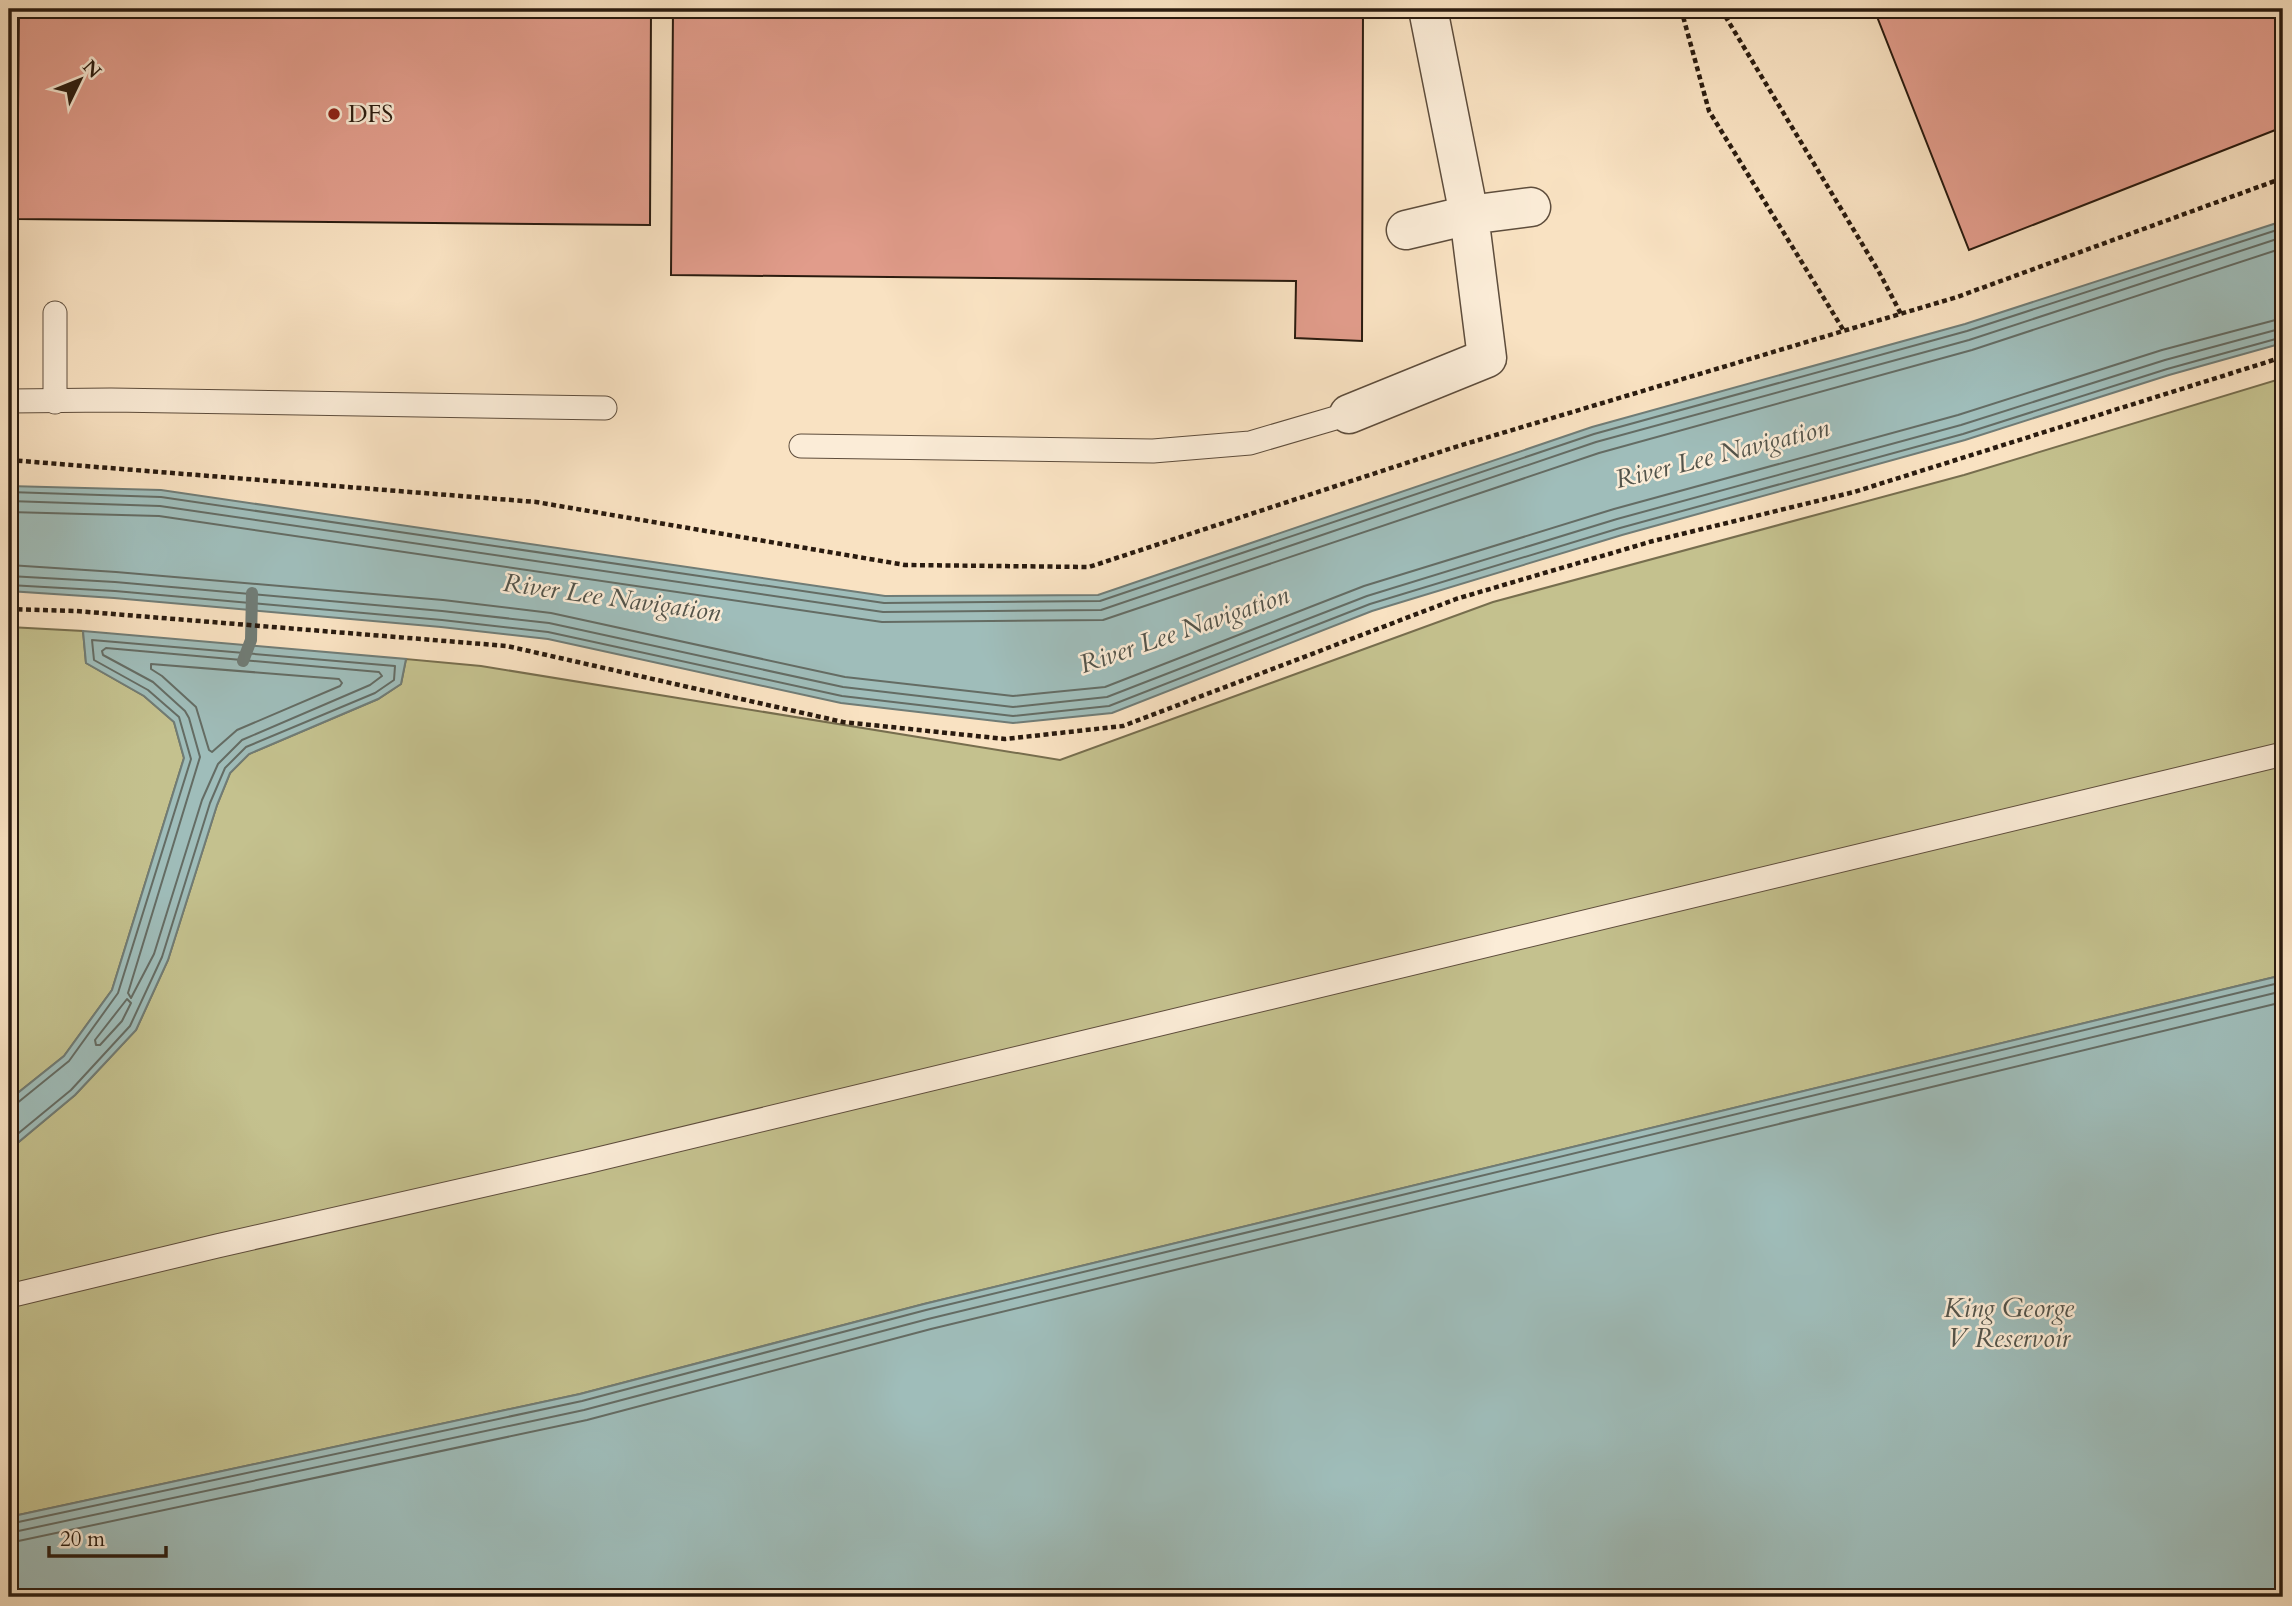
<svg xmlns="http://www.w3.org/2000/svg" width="2292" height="1606" font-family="Cardo,serif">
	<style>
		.green { fill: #c4c18e; stroke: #776e4e; stroke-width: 2 }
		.water { fill: #9fbdba; stroke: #707c76; stroke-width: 2 }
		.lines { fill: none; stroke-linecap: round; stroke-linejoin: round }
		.shore { stroke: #646c64; stroke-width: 2 }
		.stream { stroke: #707c76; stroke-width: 12 }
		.building { fill: #e19c8b; stroke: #2a1b0f; stroke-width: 2 }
		.service-casing { stroke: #5e4d3c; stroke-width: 25 }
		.minor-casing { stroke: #5e4d3c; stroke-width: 41 }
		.path { stroke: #2a1b0f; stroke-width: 4.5; stroke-dasharray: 5 3.5; stroke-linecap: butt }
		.service { stroke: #fbecd7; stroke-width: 23 }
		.minor { stroke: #fbecd7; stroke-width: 38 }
		.poi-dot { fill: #8f2418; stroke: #fbecd7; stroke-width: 2.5 }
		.labels { text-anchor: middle; stroke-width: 5; stroke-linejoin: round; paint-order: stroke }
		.poi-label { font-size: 24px; fill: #2a1b0f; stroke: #fbecd7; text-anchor: start }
		.water-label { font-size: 26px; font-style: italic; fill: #53544b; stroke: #fbecd7 }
	</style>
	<rect width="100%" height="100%" fill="#f9e2c2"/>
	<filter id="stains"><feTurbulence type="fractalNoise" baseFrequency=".00286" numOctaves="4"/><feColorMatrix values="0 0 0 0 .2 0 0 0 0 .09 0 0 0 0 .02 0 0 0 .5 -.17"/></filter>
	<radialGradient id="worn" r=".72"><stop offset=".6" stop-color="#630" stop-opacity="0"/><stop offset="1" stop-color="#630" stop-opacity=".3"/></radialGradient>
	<g class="green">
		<polygon points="2283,378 2283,975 924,1304 580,1394 9,1517 9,1150 75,1095 136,1030 168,960 217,805 230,773 249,754 378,699 401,684 406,659 481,666 1060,760 1493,602 1964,475"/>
		<polygon points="9,627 83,631 86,663 144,696 174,722 184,758 112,990 64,1056 9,1100"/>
	</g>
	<g class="water">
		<polygon points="2283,221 2283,343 2169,375 1965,440 1622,535 1372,611 1112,713 1013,723 841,703 548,639 441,627 114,598 9,591 9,486 161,490 885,596 1098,595 1592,427 1965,324"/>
		<polygon points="83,631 406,659 401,684 378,699 249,754 230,773 217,805 168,960 136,1030 75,1095 9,1150 9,1100 64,1056 112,990 184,758 174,722 144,696 86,663"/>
		<polygon points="2283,975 2283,1597 9,1597 9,1517 580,1394 924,1304"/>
	</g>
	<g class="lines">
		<g class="shore">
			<polyline points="9,492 161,497 884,603 1100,601 1594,434 1967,331 2283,228"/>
			<polyline points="9,501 160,506 883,612 1101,610 1596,442 1969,340 2283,237"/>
			<polyline points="9,512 159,516 882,622 1103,620 1599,453 1972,350 2283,248"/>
			<polyline points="9,565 116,572 443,600 551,613 845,677 1013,696 1105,687 1364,586 1614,509 1958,415 2162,350 2283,318"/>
			<polyline points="9,576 115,582 442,611 549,623 843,687 1013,707 1107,697 1367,596 1617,519 1961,425 2165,360 2283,328"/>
			<polyline points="9,585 115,591 442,620 548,632 842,696 1013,716 1109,706 1370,604 1620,528 1963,434 2167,369 2283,337"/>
			<polygon points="106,648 379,672 382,676 370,685 242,740 218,764 202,800 154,954 131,998 128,993 200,757 189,718 185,711 153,682 103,655 102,651"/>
			<polygon points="151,664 339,679 342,683 340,686 237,730 212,752 209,750 196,707 162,676 151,669"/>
			<polygon points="127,999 131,1003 122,1021 100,1045 96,1045 95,1040"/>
			<polyline points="9,1105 16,1104 69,1061 118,993 191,759 179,717 148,690 94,660 92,640 395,666 394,680 375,693 246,747 225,768 210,803 162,957 130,1026 71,1090 9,1141"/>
			<polyline points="9,1524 582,1401 926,1310 2283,982"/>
			<polyline points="9,1533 584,1410 928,1319 2283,991"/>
			<polyline points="9,1543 587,1420 931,1329 2283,1002"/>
		</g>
		<polyline class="stream" points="243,661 251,640 252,593"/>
	</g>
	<g class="building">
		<polygon points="19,9 651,9 650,225 17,219"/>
		<polygon points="673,9 1363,9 1362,341 1295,338 1296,281 671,275"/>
		<polygon points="1874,9 2273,9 2283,35 2283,127 1969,250"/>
	</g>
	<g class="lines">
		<defs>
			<g id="service">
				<polyline points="55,313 55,402"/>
				<polyline points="9,401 111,400 605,408"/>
				<polyline points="801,446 1153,451 1250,443 1349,414"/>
				<polyline points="9,1296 217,1246 586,1162 2283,754"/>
			</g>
			<g id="minor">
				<polyline points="1406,230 1469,215 1428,9"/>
				<polyline points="1349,414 1487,358 1469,215 1531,207"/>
			</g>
		</defs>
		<use href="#service" class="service-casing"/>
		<use href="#minor" class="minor-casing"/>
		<g class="path">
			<polyline points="1681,9 1709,111 1844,331"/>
			<polyline points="1721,9 1879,272 1901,314"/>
			<polyline points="9,460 536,502 905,565 1089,567 1452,448 1957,297 2283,178"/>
			<polyline points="9,609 76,611 507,646 843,722 1005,739 1123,726 1456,599 1653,541 1854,492 2283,357"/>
		</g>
		<use href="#service" class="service"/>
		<use href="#minor" class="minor"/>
	</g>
	<circle class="poi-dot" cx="334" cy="114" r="7"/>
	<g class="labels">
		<g class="poi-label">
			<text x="348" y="122">DFS</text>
		</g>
		<g class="water-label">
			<text transform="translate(1722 453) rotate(-14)" y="9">River Lee Navigation</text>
			<text transform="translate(612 597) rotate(8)" y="9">River Lee Navigation</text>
			<text transform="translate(1184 629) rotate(-19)" y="9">River Lee Navigation</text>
			<text x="2009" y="1317">King George<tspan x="2009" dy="30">V Reservoir</tspan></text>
		</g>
	</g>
	<rect width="2292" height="1606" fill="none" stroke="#f9e2c2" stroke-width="35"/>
	<rect x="10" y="10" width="2271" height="1585" fill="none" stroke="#2a1b0f" stroke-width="3.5"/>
	<rect x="18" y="18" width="2257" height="1571" fill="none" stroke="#2a1b0f" stroke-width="2"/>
	<g transform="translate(80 80) rotate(47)" stroke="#fbecd7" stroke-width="5" paint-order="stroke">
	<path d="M0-5L12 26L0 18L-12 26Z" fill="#2a1b0f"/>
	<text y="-10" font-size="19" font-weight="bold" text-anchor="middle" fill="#2a1b0f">N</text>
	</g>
	<path d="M49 1546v10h117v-10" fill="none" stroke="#2a1b0f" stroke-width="3.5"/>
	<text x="60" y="1546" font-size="21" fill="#2a1b0f" stroke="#fbecd7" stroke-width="5" paint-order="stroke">20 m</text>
	<rect width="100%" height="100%" filter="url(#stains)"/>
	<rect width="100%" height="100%" fill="url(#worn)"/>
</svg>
